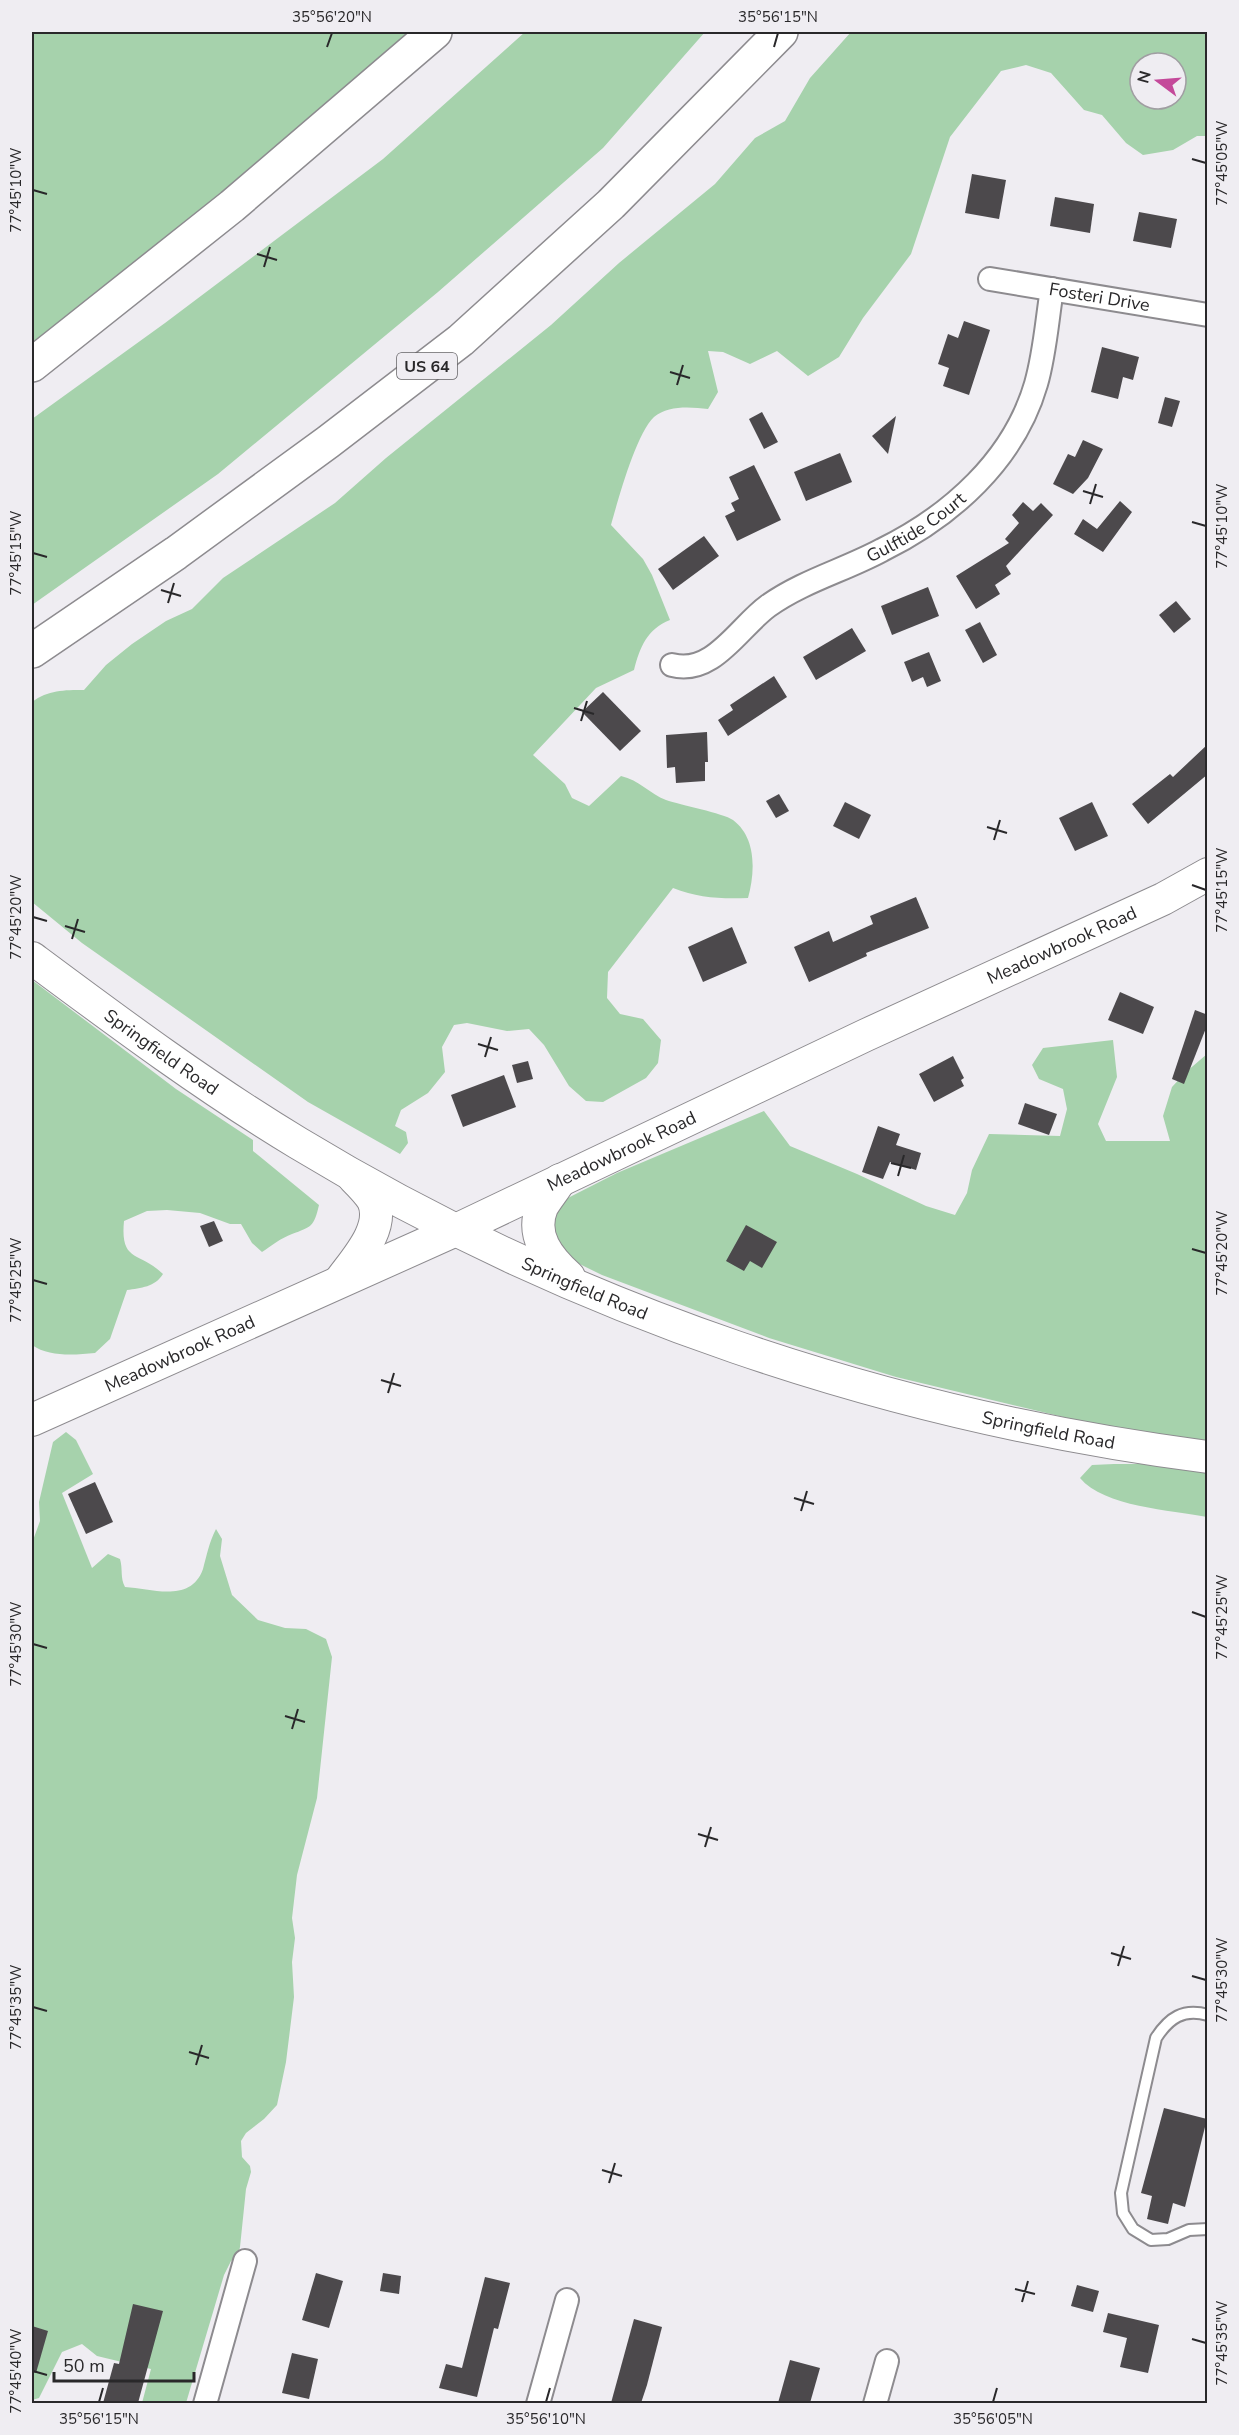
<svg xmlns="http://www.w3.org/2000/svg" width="1239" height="2435" font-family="'Nunito Sans',sans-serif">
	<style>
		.green { fill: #a6d2ac; fill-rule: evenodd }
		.building { fill: #4c494c }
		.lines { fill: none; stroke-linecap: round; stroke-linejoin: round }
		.lane-casing { stroke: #8d8b8f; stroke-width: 14 }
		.street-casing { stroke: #8d8b8f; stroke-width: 26 }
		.secondary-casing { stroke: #8d8b8f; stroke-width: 34 }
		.highway-casing { stroke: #8d8b8f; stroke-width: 36 }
		.lane { stroke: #fff; stroke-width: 10 }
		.street { stroke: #fff; stroke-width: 22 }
		.secondary { stroke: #fff; stroke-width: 32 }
		.highway { stroke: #fff; stroke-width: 33 }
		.ticks { fill: none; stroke: #29282a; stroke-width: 2 }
		.labels { text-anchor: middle; stroke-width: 6; stroke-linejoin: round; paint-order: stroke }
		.shield { fill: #efedf2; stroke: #646366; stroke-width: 1.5 }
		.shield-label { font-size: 16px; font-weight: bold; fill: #29282a }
		.street-label { font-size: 18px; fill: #29282a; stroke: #efedf2 }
		.neatline { fill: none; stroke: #29282a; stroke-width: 2 }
		.ticks-label { font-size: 15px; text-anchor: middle; fill: #29282a }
	</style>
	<rect width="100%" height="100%" fill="#efedf2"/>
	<g class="green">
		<polygon points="32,32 417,32 362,82 32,349"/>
		<polygon points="525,32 705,32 603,148 438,292 218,474 32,605 32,419 165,323 383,159"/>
		<path d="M 851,32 L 1207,32 L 1207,136 L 1197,136 L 1173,150 L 1143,155 L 1126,143 L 1102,115 L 1084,110 L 1051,73 L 1026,65 L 1001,71 L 950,137 L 911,254 L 863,318 L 839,357 L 808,376 L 777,351 L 750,364 L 723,352 L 708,351 L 718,392 L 708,409 C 691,407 668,405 654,417 C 636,434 618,500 611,525 L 643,559 L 652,575 L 670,620 C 647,629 640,647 634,670 L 596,688 L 533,755 L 565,784 L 572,798 L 589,806 L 621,776 C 639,780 650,794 666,800 C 680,805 723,813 733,820 C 757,838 755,873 748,898 C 721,899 698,898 673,888 L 608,972 L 607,998 L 620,1014 L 643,1019 L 661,1040 L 658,1063 L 646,1078 L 603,1102 L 586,1101 L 569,1086 L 544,1045 L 529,1029 L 507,1031 L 467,1023 L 454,1025 L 442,1047 L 445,1072 L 428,1093 L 401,1110 L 395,1126 L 406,1132 L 408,1143 L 400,1154 L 308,1102 L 82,943 L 32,902 L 32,702 C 48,690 64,690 84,690 L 106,665 L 132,644 L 166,621 L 192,609 L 223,578 L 335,503 L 386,458 L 551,325 L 619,263 L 715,184 L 755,138 L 785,121 L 810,78 ZM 1140,63 L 1176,63 L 1176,99 L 1140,99 Z"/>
		<path d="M 32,980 L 176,1089 L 253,1140 L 253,1151 L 319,1205 C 314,1227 311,1227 292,1234 C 281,1238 271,1246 262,1252 L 252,1243 L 241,1224 L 230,1224 L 200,1213 L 167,1210 L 147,1211 L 124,1221 C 120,1263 139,1251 163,1274 C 155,1287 141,1288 127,1290 L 110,1339 L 95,1353 C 74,1355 49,1357 32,1345 Z"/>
		<polygon points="1113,1040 1117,1077 1098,1124 1106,1141 1170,1141 1163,1116 1172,1087 1186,1072 1207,1054 1207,1442 1097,1425 896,1377 769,1338 602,1275 555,1252 550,1216 560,1202 617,1173 764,1111 790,1146 857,1174 926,1206 955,1215 967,1193 972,1170 989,1134 1060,1136 1067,1109 1063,1089 1039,1079 1032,1065 1043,1048"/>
		<path d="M 66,1432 L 76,1440 L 93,1474 L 62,1493 L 92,1568 L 108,1554 L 120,1559 C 123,1569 120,1578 125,1587 C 153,1589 191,1603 203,1569 C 207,1554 209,1543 216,1529 L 222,1539 L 220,1556 L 232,1595 L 258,1620 L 285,1628 L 306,1629 L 326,1639 L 332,1657 L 317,1798 L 297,1875 L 292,1918 L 295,1938 L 292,1962 L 294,1997 L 286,2062 L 277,2105 L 264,2119 L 246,2133 L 241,2141 L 242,2157 L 250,2166 L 251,2172 L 246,2189 L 240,2247 L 238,2256 L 231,2261 L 224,2275 L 186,2403 L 142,2403 L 151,2369 L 97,2356 L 82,2344 L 62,2352 L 39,2398 L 32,2400 L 32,1543 L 40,1521 L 39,1502 L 53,1442 Z"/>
		<path d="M 1114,1464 L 1151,1464 L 1207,1473 L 1207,1517 C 1171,1510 1104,1507 1080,1478 L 1092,1465 Z"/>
	</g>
	<g class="building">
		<polygon points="972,174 1006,180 999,219 965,213"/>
		<polygon points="1055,197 1094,204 1090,233 1050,226"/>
		<polygon points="1139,212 1177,219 1171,248 1133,241"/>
		<polygon points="964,321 990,330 969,395 943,386 949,368 938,364 948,334 958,338"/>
		<polygon points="1102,347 1139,357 1133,380 1123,377 1118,399 1091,392"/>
		<polygon points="1165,397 1180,401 1172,427 1158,423"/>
		<polygon points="762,412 778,442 764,449 749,419"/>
		<polygon points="896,416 888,454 872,436"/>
		<polygon points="1083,440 1103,449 1088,478 1073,494 1053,484 1068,454 1075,457"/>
		<polygon points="840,453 852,482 806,501 794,472"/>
		<polygon points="754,465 781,520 737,541 725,516 735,511 731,503 739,499 729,477"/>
		<polygon points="1120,501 1132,512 1103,552 1074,534 1083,519 1097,529"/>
		<polygon points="1023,502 1033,511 1041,503 1053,515 1006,566 1011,574 995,585 1000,594 976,609 956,576 1009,543 1005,539 1019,523 1012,515"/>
		<polygon points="704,536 719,556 673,590 658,569"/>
		<polygon points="928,587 939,616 892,635 881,606"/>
		<polygon points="1176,601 1191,619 1174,633 1159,615"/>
		<polygon points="980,622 997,655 983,663 965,630"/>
		<polygon points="852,628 866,651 816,680 803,657"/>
		<polygon points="929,652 941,681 927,687 923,677 912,682 904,662"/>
		<polygon points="774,676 787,697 728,736 718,720 733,710 730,705"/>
		<polygon points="603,692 641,731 620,751 582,712"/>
		<polygon points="707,732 708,762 705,762 705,781 676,783 675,767 667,768 666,735"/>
		<polygon points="1208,744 1208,774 1148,824 1132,804 1170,774 1173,777"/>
		<polygon points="779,794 789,811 776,818 766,801"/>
		<polygon points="845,802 871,815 859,839 833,826"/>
		<polygon points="1092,802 1108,836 1075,851 1059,818"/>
		<polygon points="916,897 929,928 866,953 867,956 809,982 794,947 829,931 833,942 873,924 870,916"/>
		<polygon points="732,927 747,963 703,982 688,947"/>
		<polygon points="1120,992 1154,1007 1143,1034 1108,1020"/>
		<polygon points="1195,1010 1208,1015 1208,1023 1184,1084 1172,1079"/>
		<polygon points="953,1056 964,1078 961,1080 964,1086 934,1102 919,1074"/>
		<polygon points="528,1061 533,1079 517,1083 512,1065"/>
		<polygon points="504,1075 516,1107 463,1127 451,1095"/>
		<polygon points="1025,1103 1057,1114 1049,1135 1018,1124"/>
		<polygon points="878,1126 900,1134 896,1145 921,1153 916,1170 890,1162 883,1179 862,1172"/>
		<polygon points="214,1221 223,1241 209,1247 200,1226"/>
		<polygon points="746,1225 777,1242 762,1268 750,1261 744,1271 726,1261"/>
		<polygon points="95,1482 113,1522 86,1534 68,1494"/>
		<polygon points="1164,2108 1207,2119 1185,2207 1173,2203 1168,2224 1147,2219 1152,2196 1141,2193"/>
		<polygon points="316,2273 343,2281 329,2328 302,2320"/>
		<polygon points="383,2273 401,2276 399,2294 380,2291"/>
		<polygon points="485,2277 510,2283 498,2329 494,2328 477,2397 439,2388 446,2364 462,2368"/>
		<polygon points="1077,2285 1099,2291 1093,2312 1071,2306"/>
		<polygon points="133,2304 163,2311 138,2403 103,2403 114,2363 119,2364"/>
		<polygon points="1108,2313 1159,2325 1148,2373 1120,2367 1127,2338 1103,2332"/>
		<polygon points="634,2319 662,2327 647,2385 641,2403 611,2403"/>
		<polygon points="32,2326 48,2331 36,2373 32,2372"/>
		<polygon points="292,2353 318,2359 309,2399 282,2393"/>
		<polygon points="790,2360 820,2368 810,2403 778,2403"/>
	</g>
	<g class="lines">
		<defs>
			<path id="lane" d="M 1208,2015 C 1183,2008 1169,2018 1156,2038 L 1121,2193 L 1123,2213 L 1133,2229 L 1151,2240 L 1168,2239 L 1189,2230 L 1208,2229"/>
			<g id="street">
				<path id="s1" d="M 990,279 L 1208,315"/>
				<path id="s2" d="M 672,665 C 713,676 739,627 768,606 C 803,581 845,570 882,550 C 951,516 1014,460 1036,384 C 1045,353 1047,320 1052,289"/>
				<polyline points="205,2404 245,2261"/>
				<polyline points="538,2404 567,2300"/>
				<polyline points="875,2404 887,2361"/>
			</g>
			<g id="secondary">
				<path id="s3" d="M 32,958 C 118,1022 205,1087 298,1143 C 573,1310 889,1416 1208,1457"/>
				<path d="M 560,1180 C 555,1189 547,1198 542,1207 C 530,1236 549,1259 569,1277"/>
				<path d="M 340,1281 C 355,1260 386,1228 373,1200 C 368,1192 361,1185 354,1178"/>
				<path id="s4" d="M 32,1420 L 456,1230 L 866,1035 L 1163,899 L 1208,874"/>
			</g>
			<g id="highway">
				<polyline points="32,365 232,206 435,32"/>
				<polyline points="32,651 176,553 328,442 461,340 611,204 781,32"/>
			</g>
		</defs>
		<use href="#lane" class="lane-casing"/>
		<use href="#street" class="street-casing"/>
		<use href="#secondary" class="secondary-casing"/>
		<use href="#highway" class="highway-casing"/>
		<use href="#lane" class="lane"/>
		<use href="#street" class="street"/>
		<use href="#secondary" class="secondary"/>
		<use href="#highway" class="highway"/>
	</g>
	<path class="ticks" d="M 327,47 L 332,33M 774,47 L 778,33M 1192,159 L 1206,163M 33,190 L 47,194M 257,254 L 277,260M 264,267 L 270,247M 670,372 L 690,378M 677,385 L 683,365M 1083,491 L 1103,497M 1090,504 L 1096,484M 1192,522 L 1206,526M 33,553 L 47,557M 161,590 L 181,596M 168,603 L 174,583M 574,708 L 594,714M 581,721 L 587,701M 987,827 L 1007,833M 994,840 L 1000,820M 1192,885 L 1206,890M 33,917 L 47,921M 65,926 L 85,932M 72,939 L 78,919M 478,1044 L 498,1050M 485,1057 L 491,1037M 891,1163 L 911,1168M 898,1176 L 904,1155M 1192,1249 L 1206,1253M 33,1280 L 47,1284M 381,1380 L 401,1386M 388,1393 L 394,1373M 794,1498 L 814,1504M 801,1511 L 807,1491M 1192,1612 L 1206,1617M 33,1644 L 47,1648M 285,1716 L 305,1722M 292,1729 L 298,1709M 698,1834 L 718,1840M 705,1847 L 711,1827M 1111,1953 L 1131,1959M 1118,1966 L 1124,1946M 1192,1976 L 1206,1980M 33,2007 L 47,2011M 189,2052 L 209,2058M 196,2065 L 202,2045M 602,2170 L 622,2176M 609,2183 L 615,2163M 1015,2289 L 1035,2294M 1022,2302 L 1028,2281M 1192,2339 L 1206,2343M 33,2371 L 47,2375M 99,2402 L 103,2388M 546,2402 L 550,2388M 993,2402 L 997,2388"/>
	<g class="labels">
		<rect class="shield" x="397" y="353" width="60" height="26" rx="4.5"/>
		<g class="shield-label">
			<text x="427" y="372">US 64</text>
		</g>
		<g class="street-label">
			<text dy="6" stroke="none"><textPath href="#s1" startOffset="111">Fosteri Drive</textPath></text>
			<text dy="6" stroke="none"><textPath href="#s2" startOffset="286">Gulftide Court</textPath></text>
			<text dy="6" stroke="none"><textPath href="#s4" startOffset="1134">Meadowbrook Road</textPath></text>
			<text dy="6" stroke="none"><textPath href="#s3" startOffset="160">Springfield Road</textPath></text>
			<text dy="6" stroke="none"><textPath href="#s4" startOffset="648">Meadowbrook Road</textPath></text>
			<text dy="6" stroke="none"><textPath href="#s3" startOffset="646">Springfield Road</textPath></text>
			<text dy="6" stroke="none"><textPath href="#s4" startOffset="162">Meadowbrook Road</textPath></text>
			<text dy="6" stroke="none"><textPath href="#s3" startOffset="1132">Springfield Road</textPath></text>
		</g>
	</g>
	<rect width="1239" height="2435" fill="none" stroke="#efedf2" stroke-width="66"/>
	<g transform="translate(1158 81) rotate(286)"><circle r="28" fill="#efedf2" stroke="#a09ea2" stroke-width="1.5"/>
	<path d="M0-4.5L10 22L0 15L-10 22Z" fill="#c4499a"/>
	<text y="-9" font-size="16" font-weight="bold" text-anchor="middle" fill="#29282a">N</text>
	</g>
	<path d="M54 2372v9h140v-9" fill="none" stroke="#29282a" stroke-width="3"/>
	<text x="63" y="2372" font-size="18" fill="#29282a" stroke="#efedf2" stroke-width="4.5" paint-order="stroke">50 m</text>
	<rect x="33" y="33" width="1173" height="2369" class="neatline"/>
	<g class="ticks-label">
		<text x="332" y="22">35°56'20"N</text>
		<text x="778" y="22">35°56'15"N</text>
		<text transform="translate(1222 163) rotate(-90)" y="5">77°45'05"W</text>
		<text transform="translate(16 190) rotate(-90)" y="5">77°45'10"W</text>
		<text transform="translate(1222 526) rotate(-90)" y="5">77°45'10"W</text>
		<text transform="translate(16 553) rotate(-90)" y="5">77°45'15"W</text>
		<text transform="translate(1222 890) rotate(-90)" y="5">77°45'15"W</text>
		<text transform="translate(16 917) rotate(-90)" y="5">77°45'20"W</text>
		<text transform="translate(1222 1253) rotate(-90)" y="5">77°45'20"W</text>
		<text transform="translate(16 1280) rotate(-90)" y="5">77°45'25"W</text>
		<text transform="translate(1222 1617) rotate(-90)" y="5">77°45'25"W</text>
		<text transform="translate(16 1644) rotate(-90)" y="5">77°45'30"W</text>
		<text transform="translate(1222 1980) rotate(-90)" y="5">77°45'30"W</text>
		<text transform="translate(16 2007) rotate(-90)" y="5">77°45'35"W</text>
		<text transform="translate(1222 2343) rotate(-90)" y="5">77°45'35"W</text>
		<text transform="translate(16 2371) rotate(-90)" y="5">77°45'40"W</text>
		<text x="99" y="2424">35°56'15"N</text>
		<text x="546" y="2424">35°56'10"N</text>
		<text x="993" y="2424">35°56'05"N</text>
	</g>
</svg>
